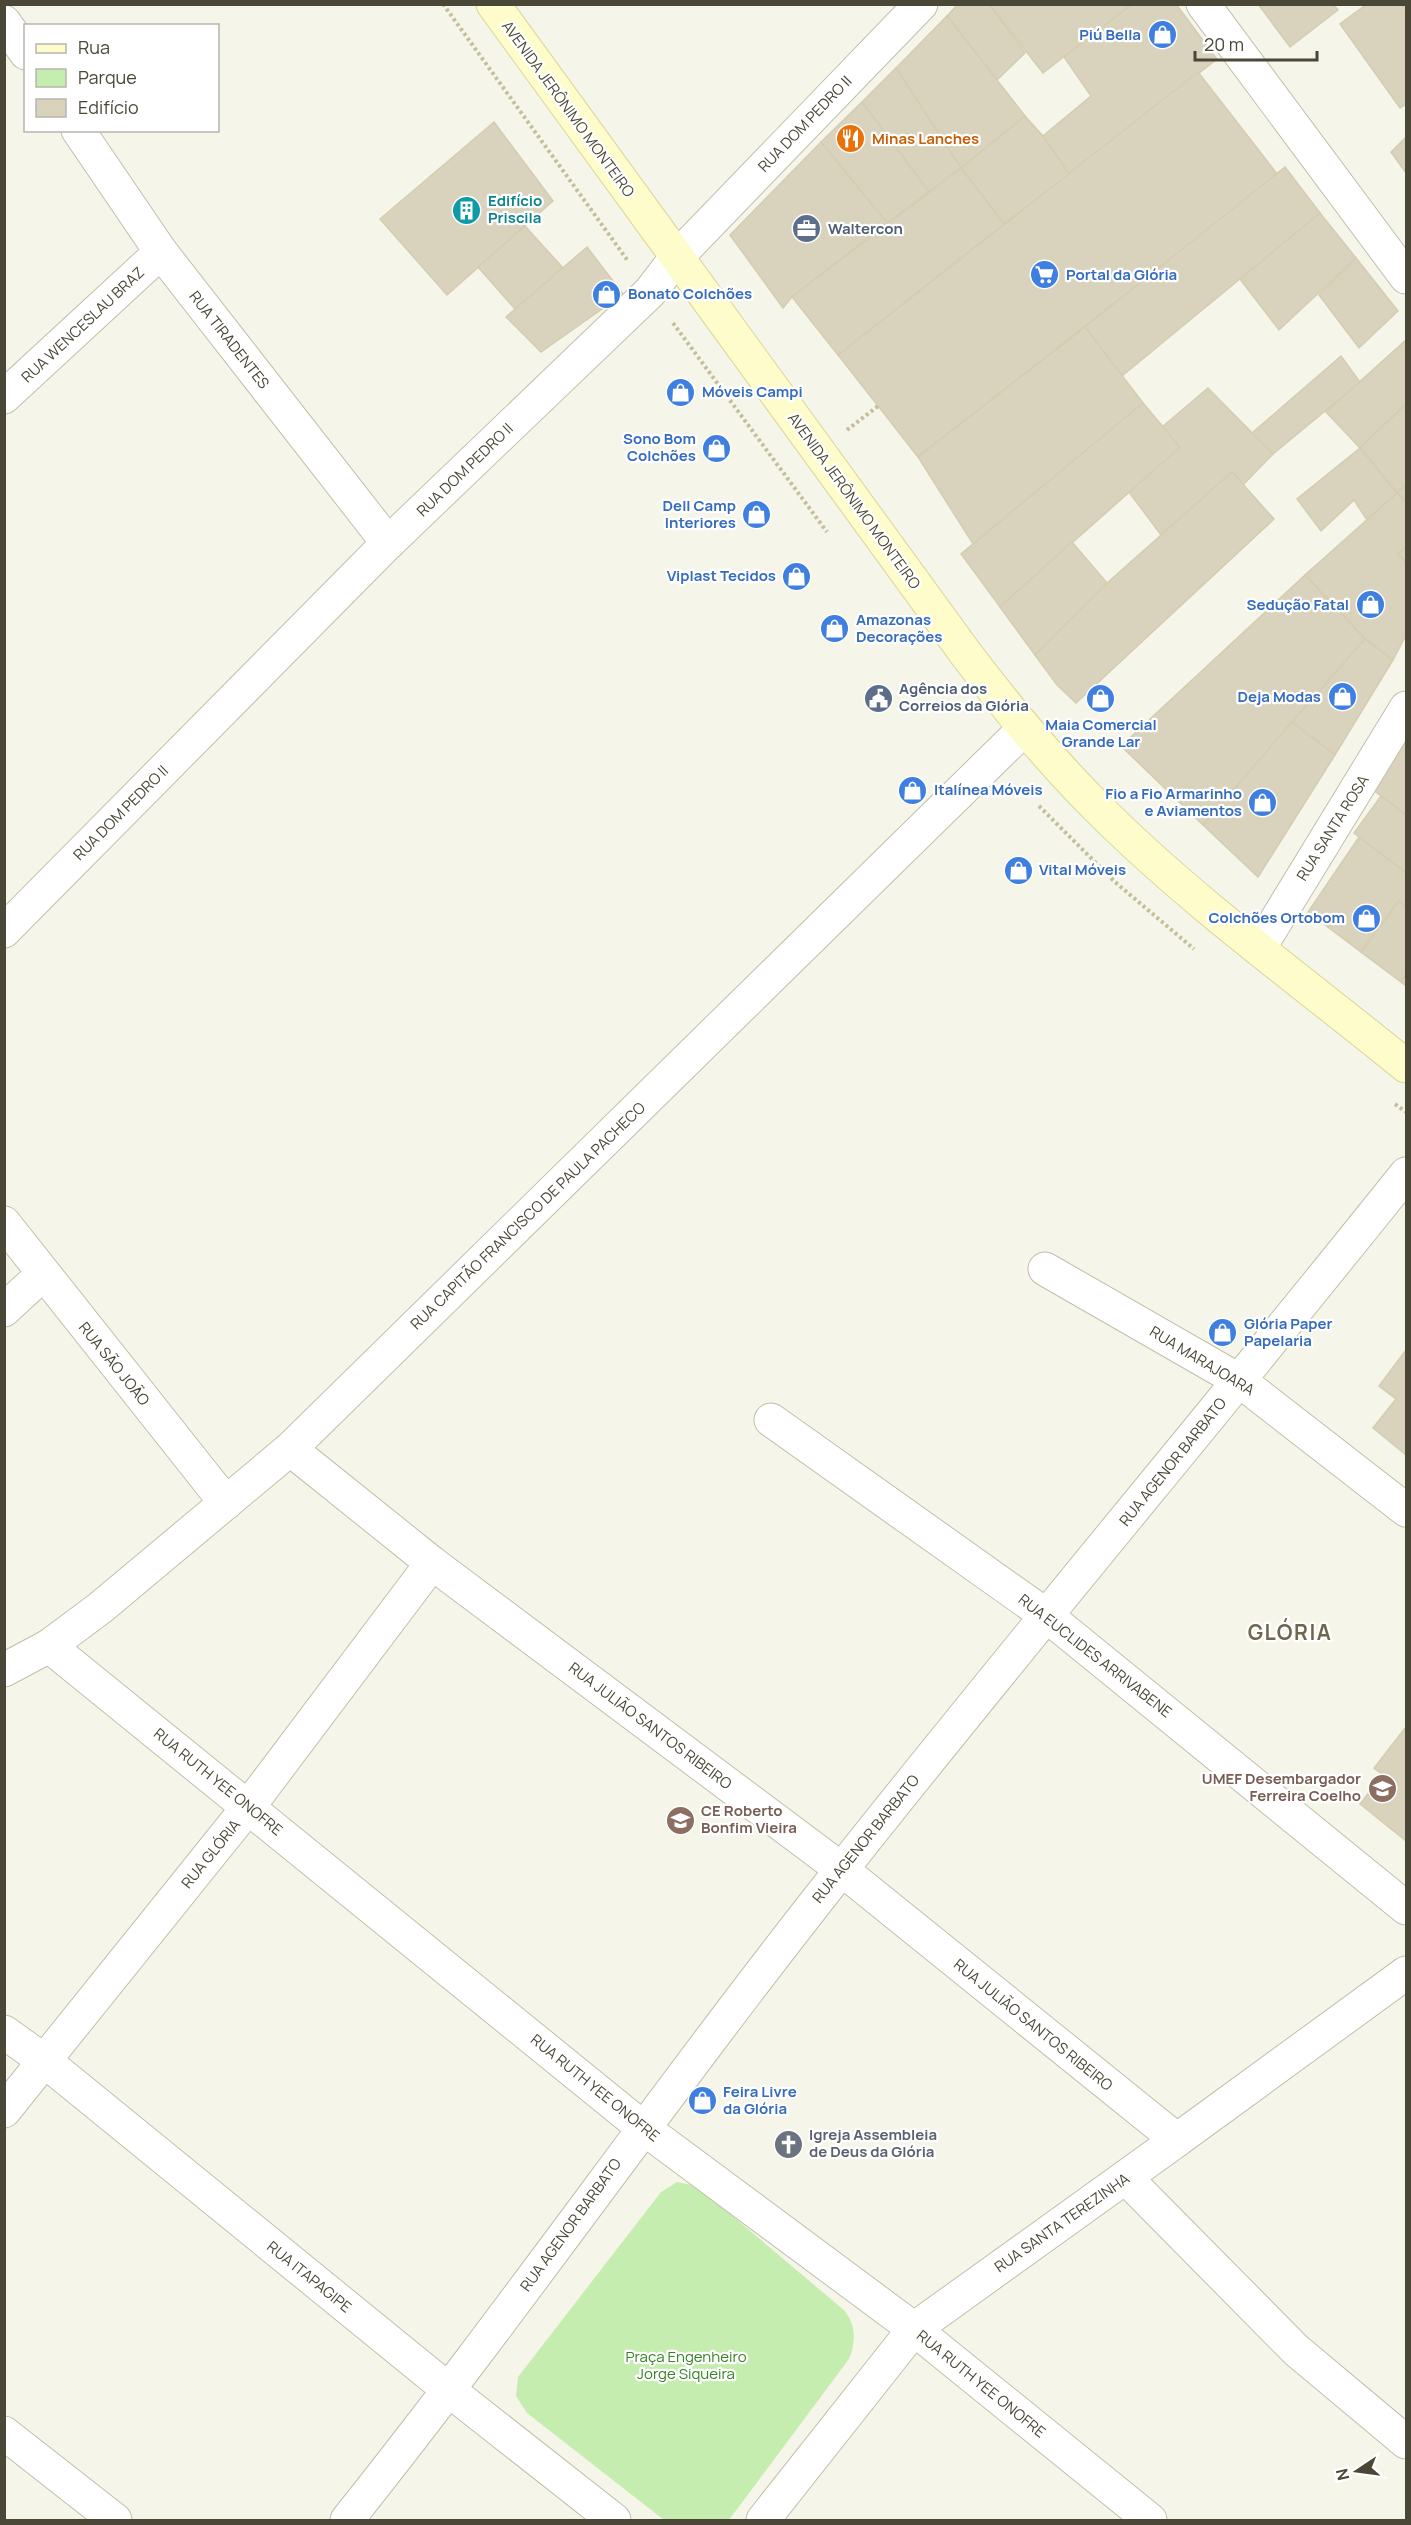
<svg xmlns="http://www.w3.org/2000/svg" width="1411" height="2525" font-family="Manrope,sans-serif">
	<style>
		.green { fill: #c6edb0 }
		.building { fill: #d9d3be; stroke: #d4cdb0; stroke-width: 1.5 }
		.lines { fill: none; stroke-linecap: round; stroke-linejoin: round }
		.minor-casing { stroke: #c3bfab; stroke-width: 35 }
		.tertiary-casing { stroke: #c3bfab; stroke-width: 35 }
		.secondary-casing { stroke: #dad496; stroke-width: 35 }
		.path { stroke: #c6be9b; stroke-width: 4; stroke-dasharray: 3 3; stroke-linecap: butt }
		.minor { stroke: #fff; stroke-width: 33 }
		.tertiary { stroke: #fff; stroke-width: 33 }
		.secondary { stroke: #fffccb; stroke-width: 33 }
		.labels { text-anchor: middle; stroke-width: 4.5; stroke-linejoin: round; paint-order: stroke }
		.shop-label { font-size: 15px; font-weight: bold; fill: #366cbe; stroke: #fff; text-anchor: end }
		.street-label { font-size: 15px; fill: #4b4737; stroke: #fff }
		.food-label { font-size: 15px; font-weight: bold; fill: #c56008; stroke: #fff; text-anchor: start }
		.culture-label { font-size: 15px; font-weight: bold; fill: #0d838f; stroke: #fff; text-anchor: start }
		.service-label { font-size: 15px; font-weight: bold; fill: #4e5e75; stroke: #fff; text-anchor: start }
		.education-label { font-size: 15px; font-weight: bold; fill: #785e54; stroke: #fff; text-anchor: end }
		.worship-label { font-size: 15px; font-weight: bold; fill: #5b616d; stroke: #fff; text-anchor: start }
		.park-label { font-size: 15px; fill: #378324; stroke: #fff }
		.district-label { font-size: 21px; font-weight: bold; letter-spacing: 1.5px; fill: #6f674d; stroke: #fff }
	</style>
	<rect width="100%" height="100%" fill="#f6f5ea"/>
	<path class="green" d="M 677,2182 L 697,2186 L 845,2311 C 856,2327 856,2341 849,2359 L 729,2520 L 664,2520 L 527,2413 L 516,2396 L 518,2377 L 661,2192 Z"/>
	<g class="building">
		<polygon points="958,4 989,4 1025,53 997,80 947,16"/>
		<polygon points="989,4 1132,4 1043,73"/>
		<polygon points="1132,4 1176,4 1217,59 1069,174 1043,136 1091,96 1064,57"/>
		<polygon points="1258,4 1333,4 1338,10 1290,47"/>
		<polygon points="1367,4 1406,4 1406,104 1400,108 1340,24"/>
		<polygon points="947,16 1025,116 961,168 896,68"/>
		<polygon points="896,68 961,168 929,192 862,102"/>
		<polygon points="1198,72 1278,175 918,457 838,355"/>
		<polygon points="862,102 929,192 887,223 821,142"/>
		<polygon points="1025,116 1043,136 1069,174 1004,224 961,168"/>
		<polygon points="494,122 553,201 447,295 380,219"/>
		<polygon points="1406,137 1406,173 1391,152"/>
		<polygon points="821,142 887,223 792,297 783,308 730,235"/>
		<polygon points="1285,167 1320,213 1122,376 1085,327"/>
		<polygon points="961,168 1004,224 838,355 792,297"/>
		<polygon points="1320,213 1356,258 1279,330 1240,279"/>
		<polygon points="525,226 563,268 515,309 478,267"/>
		<polygon points="587,247 623,294 541,352 506,317"/>
		<polygon points="1356,258 1398,311 1359,348 1319,295"/>
		<polygon points="1085,327 1143,403 973,544 918,457"/>
		<polygon points="1406,340 1406,404 1360,448 1326,412"/>
		<polygon points="1341,356 1360,382 1273,454 1252,433"/>
		<polygon points="1208,388 1273,454 1243,485 1232,472 1161,535 1129,492 1180,447 1162,427"/>
		<polygon points="1143,403 1180,447 1000,607 961,554"/>
		<polygon points="1406,404 1406,484 1397,493 1360,448"/>
		<polygon points="1360,448 1397,493 1367,520 1354,500 1321,531 1297,499"/>
		<polygon points="1232,472 1274,519 1076,703 1057,685 1035,655 1107,583"/>
		<polygon points="1406,484 1406,502 1397,493"/>
		<polygon points="1397,493 1406,502 1406,547 1398,554 1406,562 1406,635 1393,660 1365,639 1305,575"/>
		<polygon points="1072,542 1107,583 1035,655 1000,607"/>
		<polygon points="1406,547 1406,562 1398,554"/>
		<polygon points="1305,575 1365,639 1203,825 1121,746"/>
		<polygon points="1365,639 1393,660 1335,755 1292,722"/>
		<polygon points="1292,722 1335,755 1258,877 1203,825"/>
		<polygon points="1406,738 1406,815 1372,789"/>
		<polygon points="1381,796 1406,815 1406,873 1354,833"/>
		<polygon points="1359,837 1406,873 1406,907 1399,901 1361,952 1308,912"/>
		<polygon points="1399,901 1406,907 1406,974 1401,982 1361,952"/>
		<polygon points="1406,974 1406,986 1401,982"/>
		<polygon points="1406,1350 1406,1455 1373,1428 1396,1399 1379,1386"/>
		<polygon points="1406,1727 1406,1841 1360,1804 1383,1775 1374,1768"/>
	</g>
	<g class="lines">
		<defs>
			<g id="minor">
				<polyline points="1203,4 1406,277"/>
				<polyline points="4,22 26,53"/>
				<polyline points="78,130 161,252 388,543"/>
				<polyline points="4,397 161,252"/>
				<polyline points="4,931 388,543 650,292 676,258"/>
				<polyline points="1260,947 1406,708"/>
				<polyline points="4,1223 226,1503"/>
				<polyline points="1045,1269 1240,1381 1406,1510"/>
				<polyline points="4,1310 43,1274"/>
				<polyline points="771,1420 1047,1616 1406,1908"/>
				<polyline points="290,1449 432,1563 841,1869"/>
				<polyline points="49,1646 642,2127 914,2329 1150,2520"/>
				<polyline points="4,1670 49,1646 100,1608 290,1449 1024,729"/>
				<polyline points="4,2032 46,2062 450,2391 614,2520"/>
				<polyline points="4,2111 249,1806 432,1563"/>
				<polyline points="1126,2178 1296,2350 1406,2442"/>
				<polyline points="4,2433 115,2520"/>
				<polyline points="763,2520 914,2329 1177,2140"/>
			</g>
			<g id="tertiary">
				<polyline points="676,258 921,4"/>
				<polyline points="841,1869 1177,2140 1406,1973"/>
				<path d="M 347,2520 C 517,2307 672,2083 842,1869 C 1027,1635 1220,1407 1406,1174"/>
			</g>
			<path id="secondary" d="M 493,4 L 966,654 C 1010,712 1056,768 1109,819 C 1201,909 1307,985 1406,1066"/>
		</defs>
		<use href="#minor" class="minor-casing"/>
		<use href="#tertiary" class="tertiary-casing"/>
		<use href="#secondary" class="secondary-casing"/>
		<g class="path">
			<polyline points="443,4 628,261"/>
			<polyline points="673,323 827,532"/>
			<polyline points="847,430 878,406"/>
			<polyline points="1039,806 1115,882 1194,949"/>
			<polyline points="1395,1104 1406,1112"/>
		</g>
		<use href="#minor" class="minor"/>
		<use href="#tertiary" class="tertiary"/>
		<use href="#secondary" class="secondary"/>
	</g>
	<defs>
		<symbol id="shop-disc" viewBox="-11 -11 22 22"><circle r="9.5" fill="#3f7fe0" stroke="#fff"/><path d="M-5-2.5h2.3a2.7 3.5 0 0 1 5.4 0H5L5.5 6h-11ZM-1.5-2.5h3a1.5 2.3 0 0 0-3 0Z" fill="#fff"/></symbol>
		<symbol id="restaurant-disc" viewBox="-11 -11 22 22"><circle r="9.5" fill="#e8710a" stroke="#fff"/><path d="M-5-6h1v4h1v-4h1v4h1v-4h1v5L-1.5 .5V6h-2V.5L-5-1ZM5-6V6H3V1.5H1.5Q1.5-4 5-6Z" fill="#fff"/></symbol>
		<symbol id="building-disc" viewBox="-11 -11 22 22"><circle r="9.5" fill="#0f9aa8" stroke="#fff"/><path d="M-4-6H4V6H1V3H-1V6H-4ZM-2.5-4.3h1.7v1.8h-1.7ZM.8-4.3h1.7v1.8H.8ZM-2.5-1h1.7V.8h-1.7ZM.8-1h1.7V.8H.8Z" fill="#fff"/></symbol>
		<symbol id="office-disc" viewBox="-11 -11 22 22"><circle r="9.5" fill="#5c6f8a" stroke="#fff"/><path d="M-6-3h4V-5.5h4V-3h4V5H-6ZM-1-4.5V-3h2v-1.5ZM-6 0V1H6V0Z" fill="#fff"/></symbol>
		<symbol id="supermarket-disc" viewBox="-11 -11 22 22"><circle r="9.5" fill="#3f7fe0" stroke="#fff"/><path d="M-6-5.5h2.5l.6 2H6L4.5 2H-2.5L-4.4-4H-6ZM-1.5 3.2a1.3 1.3 0 1 0 .1 0ZM3 3.2a1.3 1.3 0 1 0 .1 0Z" fill="#fff"/></symbol>
		<symbol id="civic-disc" viewBox="-11 -11 22 22"><circle r="9.5" fill="#5c6f8a" stroke="#fff"/><path d="M-.6-6.5H3V-4.5H.6V-3L4-1V1h2V6H-6V1h2V-1L-.6-3ZM-1.2 2.5V6h2.4V2.5Z" fill="#fff"/></symbol>
		<symbol id="school-disc" viewBox="-11 -11 22 22"><circle r="9.5" fill="#8d6e63" stroke="#fff"/><path d="M0-5L7-2L0 1L-7-2ZM-4 1L0 2.5L4 1V4Q0 6-4 4Z" fill="#fff"/></symbol>
		<symbol id="church-disc" viewBox="-11 -11 22 22"><circle r="9.5" fill="#6b7280" stroke="#fff"/><path d="M-1.2-6h2.4v3.5h3.3v2.4h-3.3V6h-2.4V-.1h-3.3v-2.4h3.3Z" fill="#fff"/></symbol>
	</defs>
	<g fill-rule="evenodd">
		<use href="#shop-disc" x="1146" y="18" width="33" height="33"/>
		<use href="#restaurant-disc" x="834" y="122" width="33" height="33"/>
		<use href="#building-disc" x="450" y="194" width="33" height="33"/>
		<use href="#office-disc" x="790" y="212" width="33" height="33"/>
		<use href="#supermarket-disc" x="1028" y="258" width="33" height="33"/>
		<use href="#shop-disc" x="590" y="278" width="33" height="33"/>
		<use href="#shop-disc" x="664" y="376" width="33" height="33"/>
		<use href="#shop-disc" x="700" y="432" width="33" height="33"/>
		<use href="#shop-disc" x="740" y="498" width="33" height="33"/>
		<use href="#shop-disc" x="780" y="560" width="33" height="33"/>
		<use href="#shop-disc" x="1354" y="588" width="33" height="33"/>
		<use href="#shop-disc" x="818" y="612" width="33" height="33"/>
		<use href="#shop-disc" x="1326" y="680" width="33" height="33"/>
		<use href="#civic-disc" x="862" y="682" width="33" height="33"/>
		<use href="#shop-disc" x="1084" y="682" width="33" height="33"/>
		<use href="#shop-disc" x="896" y="774" width="33" height="33"/>
		<use href="#shop-disc" x="1246" y="786" width="33" height="33"/>
		<use href="#shop-disc" x="1002" y="854" width="33" height="33"/>
		<use href="#shop-disc" x="1350" y="902" width="33" height="33"/>
		<use href="#shop-disc" x="1206" y="1316" width="33" height="33"/>
		<use href="#school-disc" x="1366" y="1772" width="33" height="33"/>
		<use href="#school-disc" x="664" y="1804" width="33" height="33"/>
		<use href="#shop-disc" x="686" y="2084" width="33" height="33"/>
		<use href="#church-disc" x="772" y="2128" width="33" height="33"/>
	</g>
	<g class="labels">
		<g class="shop-label">
			<text x="1141" y="40">Piú Bella</text>
			<text x="1066" y="280" text-anchor="start">Portal da Glória</text>
			<text x="628" y="299" text-anchor="start">Bonato Colchões</text>
			<text x="702" y="397" text-anchor="start">Móveis Campi</text>
			<text x="696" y="444">Sono Bom<tspan x="696" dy="17">Colchões</tspan></text>
			<text x="736" y="511">Dell Camp<tspan x="736" dy="17">Interiores</tspan></text>
			<text x="776" y="581">Viplast Tecidos</text>
			<text x="1349" y="610">Sedução Fatal</text>
			<text x="856" y="625" text-anchor="start">Amazonas<tspan x="856" dy="17">Decorações</tspan></text>
			<text x="1321" y="702">Deja Modas</text>
			<text x="1101" y="730" text-anchor="middle">Maia Comercial<tspan x="1101" dy="17">Grande Lar</tspan></text>
			<text x="934" y="795" text-anchor="start">Italínea Móveis</text>
			<text x="1242" y="799">Fio a Fio Armarinho<tspan x="1242" dy="17">e Aviamentos</tspan></text>
			<text x="1039" y="875" text-anchor="start">Vital Móveis</text>
			<text x="1345" y="923">Colchões Ortobom</text>
			<text x="1244" y="1329" text-anchor="start">Glória Paper<tspan x="1244" dy="17">Papelaria</tspan></text>
			<text x="723" y="2097" text-anchor="start">Feira Livre<tspan x="723" dy="17">da Glória</tspan></text>
		</g>
		<g class="street-label">
			<text transform="translate(568 109) rotate(54)" y="5">AVENIDA JERÔNIMO MONTEIRO</text>
			<text transform="translate(805 124) rotate(-46)" y="5">RUA DOM PEDRO II</text>
			<text transform="translate(83 325) rotate(-43)" y="5">RUA WENCESLAU BRAZ</text>
			<text transform="translate(229 340) rotate(52)" y="5">RUA TIRADENTES</text>
			<text transform="translate(465 470) rotate(-44)" y="5">RUA DOM PEDRO II</text>
			<text transform="translate(854 501) rotate(54)" y="5">AVENIDA JERÔNIMO MONTEIRO</text>
			<text transform="translate(121 813) rotate(-45)" y="5">RUA DOM PEDRO II</text>
			<text transform="translate(1333 828) rotate(-58)" y="5">RUA SANTA ROSA</text>
			<text transform="translate(528 1216) rotate(-44)" y="5">RUA CAPITÃO FRANCISCO DE PAULA PACHECO</text>
			<text transform="translate(1202 1361) rotate(31)" y="5">RUA MARAJOARA</text>
			<text transform="translate(114 1364) rotate(51)" y="5">RUA SÃO JOÃO</text>
			<text transform="translate(1173 1462) rotate(-51)" y="5">RUA AGENOR BARBATO</text>
			<text transform="translate(1095 1656) rotate(38)" y="5">RUA EUCLIDES ARRIVABENE</text>
			<text transform="translate(650 1726) rotate(37)" y="5">RUA JULIÃO SANTOS RIBEIRO</text>
			<text transform="translate(218 1782) rotate(39)" y="5">RUA RUTH YEE ONOFRE</text>
			<text transform="translate(866 1839) rotate(-51)" y="5">RUA AGENOR BARBATO</text>
			<text transform="translate(211 1854) rotate(-51)" y="5">RUA GLÓRIA</text>
			<text transform="translate(1033 2025) rotate(39)" y="5">RUA JULIÃO SANTOS RIBEIRO</text>
			<text transform="translate(595 2088) rotate(39)" y="5">RUA RUTH YEE ONOFRE</text>
			<text transform="translate(1062 2223) rotate(-35)" y="5">RUA SANTA TEREZINHA</text>
			<text transform="translate(571 2225) rotate(-54)" y="5">RUA AGENOR BARBATO</text>
			<text transform="translate(309 2277) rotate(39)" y="5">RUA ITAPAGIPE</text>
			<text transform="translate(981 2384) rotate(39)" y="5">RUA RUTH YEE ONOFRE</text>
		</g>
		<g class="food-label">
			<text x="872" y="144">Minas Lanches</text>
		</g>
		<g class="culture-label">
			<text x="488" y="206">Edifício<tspan x="488" dy="17">Priscila</tspan></text>
		</g>
		<g class="service-label">
			<text x="828" y="234">Waltercon</text>
			<text x="899" y="694">Agência dos<tspan x="899" dy="17">Correios da Glória</tspan></text>
		</g>
		<g class="education-label">
			<text x="1361" y="1784">UMEF Desembargador<tspan x="1361" dy="17">Ferreira Coelho</tspan></text>
			<text x="701" y="1816" text-anchor="start">CE Roberto<tspan x="701" dy="17">Bonfim Vieira</tspan></text>
		</g>
		<g class="worship-label">
			<text x="809" y="2140">Igreja Assembleia<tspan x="809" dy="17">de Deus da Glória</tspan></text>
		</g>
		<g class="park-label">
			<text x="686" y="2362">Praça Engenheiro<tspan x="686" dy="17">Jorge Siqueira</tspan></text>
		</g>
		<g class="district-label">
			<text x="1290" y="1640">GLÓRIA</text>
		</g>
	</g>
	<rect width="1411" height="2525" fill="none" stroke="#4b4737" stroke-width="12"/>
	<rect x="24" y="24" width="195" height="108" fill="#ffffff" stroke="#b7b5af" stroke-width="1.5"/>
	<rect x="36" y="44" width="30" height="9" fill="#fffccb" stroke="#b7b5af" stroke-width="1.5"/>
	<text x="78" y="54" font-size="18" fill="#4b4737">Rua</text>
	<rect x="36" y="69" width="30" height="18" fill="#c6edb0" stroke="#b7b5af" stroke-width="1.5"/>
	<text x="78" y="84" font-size="18" fill="#4b4737">Parque</text>
	<rect x="36" y="99" width="30" height="18" fill="#d9d3be" stroke="#b7b5af" stroke-width="1.5"/>
	<text x="78" y="114" font-size="18" fill="#4b4737">Edifício</text>
	<g transform="translate(1357 2471) rotate(257)" stroke="#ffffff" stroke-width="4.5" paint-order="stroke">
	<path d="M0-4.5L10 22L0 15L-10 22Z" fill="#4b4737"/>
	<text y="-9" font-size="16" font-weight="bold" text-anchor="middle" fill="#4b4737">N</text>
	</g>
	<path d="M1195 51v9h122v-9" fill="none" stroke="#4b4737" stroke-width="3"/>
	<text x="1204" y="51" font-size="18" fill="#4b4737" stroke="#ffffff" stroke-width="4.5" paint-order="stroke">20 m</text>
</svg>
